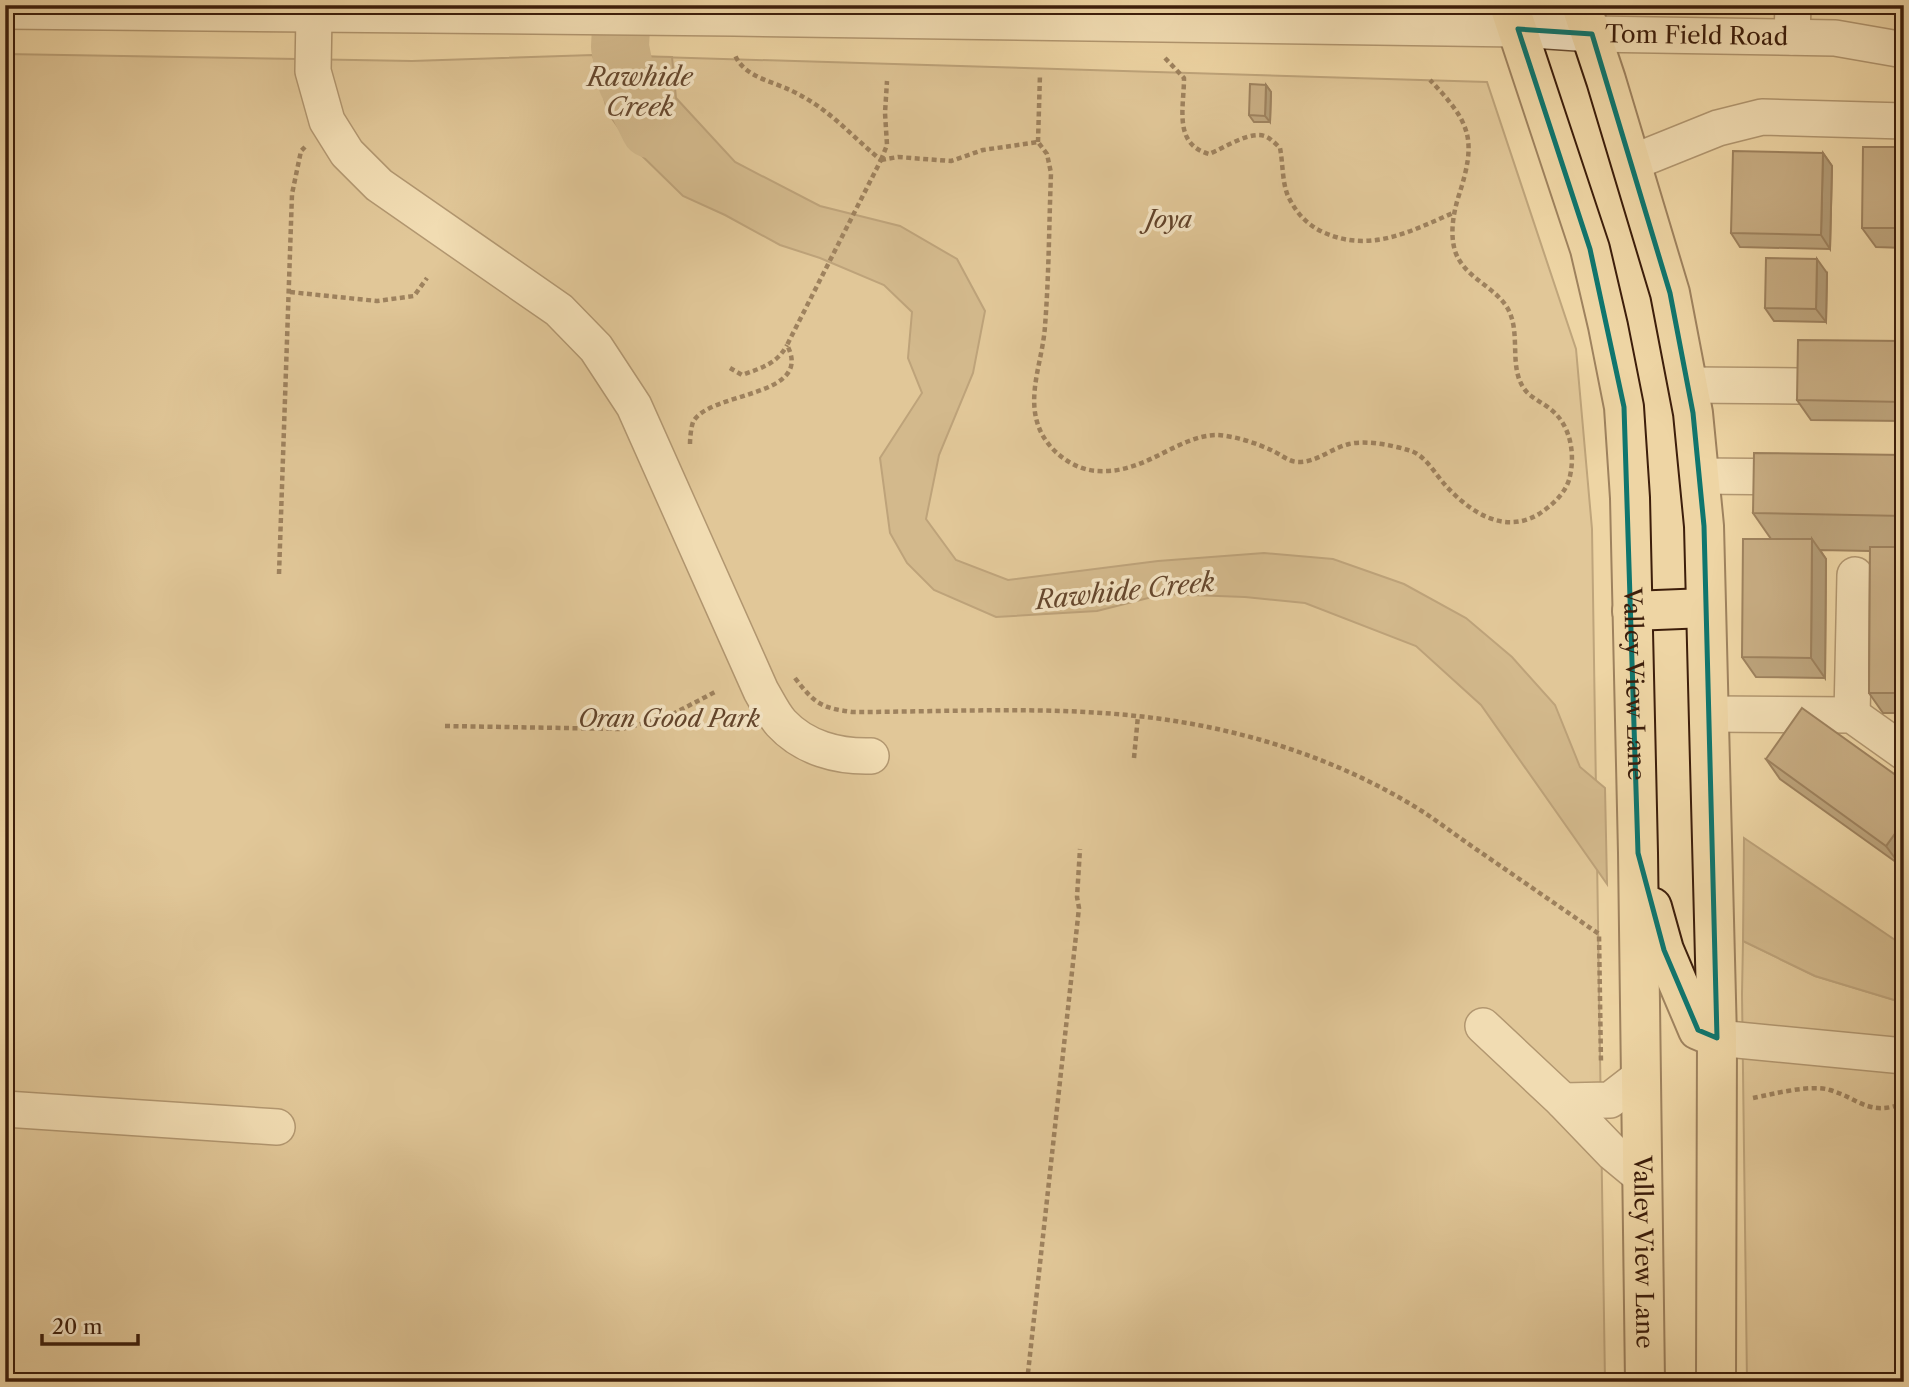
<svg xmlns="http://www.w3.org/2000/svg" width="1909" height="1387" font-family="'Libre Caslon Text',serif">
	<style>
		.green { fill: #d0b68a; stroke: #866a4a; stroke-width: 2 }
		.water { fill: #b29770; stroke: #836748; stroke-width: 2 }
		.lines { fill: none; stroke-linecap: round; stroke-linejoin: round }
		.river { stroke: #b29770; stroke-width: 58 }
		.minor-casing { stroke: #694c31; stroke-width: 38 }
		.major-casing { stroke: #3d1e0b; stroke-width: 42 }
		.path { stroke: #3d1e0b; stroke-width: 4.5; stroke-dasharray: 5 3.5; stroke-linecap: butt }
		.minor { stroke: #f4e4c4; stroke-width: 35 }
		.major { stroke: #eed5a4; stroke-width: 38 }
		.wall { fill: #846c4e; stroke: #3d1e0b; stroke-width: 2 }
		.shaded-wall { fill: #6b5840; stroke: #3d1e0b; stroke-width: 2 }
		.building { fill: #997d5b; stroke: #3d1e0b; stroke-width: 2 }
		.marked { fill: none; stroke: #0f766e; stroke-width: 5; stroke-linejoin: round }
		.labels { text-anchor: middle; stroke-width: 7; stroke-linejoin: round; paint-order: stroke }
		.street-label { font-size: 24px; fill: #3d1e0b; stroke: #f4e4c4 }
		.park-label { font-size: 24px; font-style: italic; fill: #62442b; stroke: #f4e4c4 }
		.water-label { font-size: 26px; font-style: italic; fill: #66482e; stroke: #f4e4c4 }
	</style>
	<rect width="100%" height="100%" fill="#eed5a4"/>
	<filter id="stains"><feTurbulence type="fractalNoise" baseFrequency=".00286" numOctaves="4"/><feColorMatrix values="0 0 0 0 .2 0 0 0 0 .09 0 0 0 0 .02 0 0 0 .5 -.17"/></filter>
	<radialGradient id="worn" r=".72"><stop offset=".6" stop-color="#630" stop-opacity="0"/><stop offset="1" stop-color="#630" stop-opacity=".3"/></radialGradient>
	<g class="green">
		<polygon points="5,54 412,61 593,55 1487,82 1576,349 1592,529 1605,1382 5,1382"/>
		<polygon points="1743,941 1815,976 1904,1003 1904,1382 1747,1382 1742,994"/>
	</g>
	<g class="water">
		<polygon points="593,55 672,57 676,98 735,162 820,206 900,226 957,259 985,311 973,373 939,455 926,519 956,560 1008,580 1158,561 1264,553 1333,559 1404,584 1466,618 1512,657 1555,705 1580,767 1605,788 1607,884 1481,705 1416,646 1305,603 1245,597 1164,594 1097,611 996,617 934,590 907,563 890,533 880,458 922,393 908,358 912,312 884,285 820,258 780,245 725,215 683,196 631,145 608,113"/>
		<polygon points="1744,838 1904,946 1904,1003 1815,976 1743,941"/>
	</g>
	<g class="lines">
		<polyline class="river" points="622,5 620,47 627,82 650,129"/>
		<defs>
			<g id="minor">
				<path id="s1" d="M 5,11 L 734,18 L 1518,29 L 1592,34 L 1835,38 L 1904,50"/>
				<path d="M 314,14 L 313,71 L 327,121 L 347,153 L 379,185 L 559,310 L 596,348 L 634,406 L 761,691 C 767,701 773,714 781,723 C 804,748 838,757 871,756"/>
				<polyline points="1792,37 1793,5"/>
				<polyline points="1631,163 1718,128 1762,117 1904,121"/>
				<polyline points="1688,385 1800,386"/>
				<polyline points="1699,476 1801,477"/>
				<polyline points="1709,714 1852,715 1904,752"/>
				<polyline points="1852,715 1855,575"/>
				<polyline points="1483,1026 1563,1101 1613,1153 1642,1177"/>
				<polyline points="1717,1038 1904,1056"/>
				<polyline points="1563,1101 1610,1100 1641,1076"/>
				<polyline points="5,1109 277,1127"/>
			</g>
			<g id="major">
				<path id="s2" d="M 1509,5 L 1590,249 L 1608,326 L 1624,407 L 1630,498 L 1638,853 L 1645,1382"/>
				<polyline points="1581,5 1606,80 1670,293 1693,413 1704,526 1717,1038 1716,1382"/>
				<polyline points="1632,611 1706,608"/>
				<polyline points="1652,907 1664,950 1698,1030 1717,1038"/>
			</g>
		</defs>
		<use href="#minor" class="minor-casing"/>
		<use href="#major" class="major-casing"/>
		<g class="path">
			<path d="M 1165,58 L 1184,78 C 1184,108 1173,144 1209,154 C 1224,148 1252,129 1267,137 C 1271,139 1276,144 1280,148 C 1283,163 1282,182 1288,196 C 1296,213 1308,226 1325,233 C 1371,253 1411,231 1453,213"/>
			<polyline points="1038,142 1040,74"/>
			<path d="M 881,160 L 898,157 L 951,161 L 983,150 L 1038,142 L 1047,154 L 1051,173 C 1049,224 1049,275 1045,326 C 1043,359 1027,393 1038,425 C 1046,449 1072,470 1098,471 C 1146,474 1178,435 1217,435 C 1236,436 1259,444 1275,452 C 1283,456 1289,462 1299,462 C 1317,462 1332,448 1349,444 C 1366,440 1391,445 1408,450 C 1425,454 1435,474 1446,486 C 1470,512 1504,535 1539,514 C 1551,506 1564,495 1569,480 C 1576,455 1571,424 1549,408 C 1540,401 1529,397 1523,387 C 1509,365 1521,333 1508,309 C 1495,286 1464,278 1455,251 C 1450,234 1453,215 1458,198 C 1477,140 1472,124 1430,80"/>
			<polyline points="881,160 887,145 885,113 887,81"/>
			<polyline points="290,292 377,301 414,296 427,278"/>
			<path d="M 730,368 L 742,375 C 761,368 777,364 787,345"/>
			<path d="M 690,444 C 690,438 691,428 693,422 C 709,391 815,398 787,345 L 881,160 C 850,135 830,109 792,91 C 772,81 744,77 735,55"/>
			<polyline points="279,574 292,194 301,151 305,147"/>
			<path d="M 795,678 C 814,703 821,708 852,712 C 946,712 1043,706 1137,716 C 1231,726 1326,754 1407,802 C 1430,815 1451,832 1473,847 C 1515,876 1557,905 1599,934 L 1601,1063"/>
			<polyline points="445,726 622,729 669,716 715,692"/>
			<polyline points="1134,758 1138,716"/>
			<path d="M 1753,1098 C 1773,1094 1811,1084 1830,1090 C 1860,1099 1869,1117 1904,1103"/>
			<polyline points="1027,1382 1079,908 1077,897 1080,849"/>
		</g>
		<use href="#minor" class="minor"/>
		<use href="#major" class="major"/>
	</g>
	<g class="wall">
		<polygon points="1266,85 1271,92 1270,122 1254,122 1249,115"/>
		<polygon points="1904,147 1904,248 1876,247 1862,228"/>
		<polygon points="1823,153 1832,166 1830,249 1740,247 1731,233"/>
		<polygon points="1827,273 1826,322 1774,321 1765,308"/>
		<polygon points="1904,341 1904,421 1811,420 1797,400"/>
		<polygon points="1904,455 1904,713 1883,713 1869,693 1870,551 1820,550 1826,559 1825,678 1756,677 1742,657 1771,539 1753,513"/>
		<polygon points="1766,759 1904,781 1904,861 1900,865 1780,779"/>
	</g>
	<g class="shaded-wall">
		<polygon points="1266,85 1271,92 1270,122 1265,116"/>
		<polygon points="1823,153 1832,166 1830,249 1821,235"/>
		<polygon points="1817,259 1827,273 1826,322 1816,309"/>
		<polygon points="1812,539 1826,559 1825,678 1811,658"/>
		<polygon points="1904,821 1904,861 1900,865 1886,846"/>
	</g>
	<g class="building">
		<polygon points="1250,84 1266,85 1265,116 1249,115"/>
		<polygon points="1863,147 1904,147 1904,228 1862,228"/>
		<polygon points="1733,151 1823,153 1821,235 1731,233"/>
		<polygon points="1766,258 1817,259 1816,309 1765,308"/>
		<polygon points="1798,340 1904,341 1904,402 1797,400"/>
		<polygon points="1754,453 1904,455 1904,516 1753,513"/>
		<polygon points="1743,539 1812,539 1811,658 1742,657"/>
		<polygon points="1870,547 1904,547 1904,693 1869,693"/>
		<polygon points="1802,708 1904,781 1904,821 1886,846 1766,759"/>
	</g>
	<path d="M0 0H1909V1387H0ZM 1518,29 L 1592,34 L 1670,293 L 1693,413 L 1704,526 L 1717,1038 L 1698,1030 L 1664,950 L 1638,853 L 1624,407 L 1590,249 Z" fill="#eed5a4" fill-opacity=".55" fill-rule="evenodd"/>
	<path class="marked" d="M 1518,29 L 1592,34 L 1670,293 L 1693,413 L 1704,526 L 1717,1038 L 1698,1030 L 1664,950 L 1638,853 L 1624,407 L 1590,249 Z"/>
	<g class="labels">
		<g class="street-label">
			<text dy="8" stroke="none"><textPath href="#s1" startOffset="1692">Tom Field Road</textPath></text>
			<text dy="8" stroke="none"><textPath href="#s2" startOffset="696">Valley View Lane</textPath></text>
			<text dy="8" stroke="none"><textPath href="#s2" startOffset="1264">Valley View Lane</textPath></text>
		</g>
		<g class="park-label">
			<text x="1169" y="228">Joya</text>
			<text x="669" y="727">Oran Good Park</text>
		</g>
		<g class="water-label">
			<text x="640" y="86">Rawhide<tspan x="640" dy="30">Creek</tspan></text>
			<text transform="translate(1125 591) rotate(-6)" y="9">Rawhide Creek</text>
		</g>
	</g>
	<rect width="1909" height="1387" fill="none" stroke="#eed5a4" stroke-width="28"/>
	<rect x="7" y="7" width="1895" height="1373" fill="none" stroke="#3d1e0b" stroke-width="3.5"/>
	<rect x="14" y="14" width="1881" height="1359" fill="none" stroke="#3d1e0b" stroke-width="2"/>
	<path d="M42 1334v10h96v-10" fill="none" stroke="#3d1e0b" stroke-width="3.5"/>
	<text x="52" y="1334" font-size="21" fill="#3d1e0b" stroke="#f4e4c4" stroke-width="5" paint-order="stroke">20 m</text>
	<rect width="100%" height="100%" filter="url(#stains)"/>
	<rect width="100%" height="100%" fill="url(#worn)"/>
</svg>
